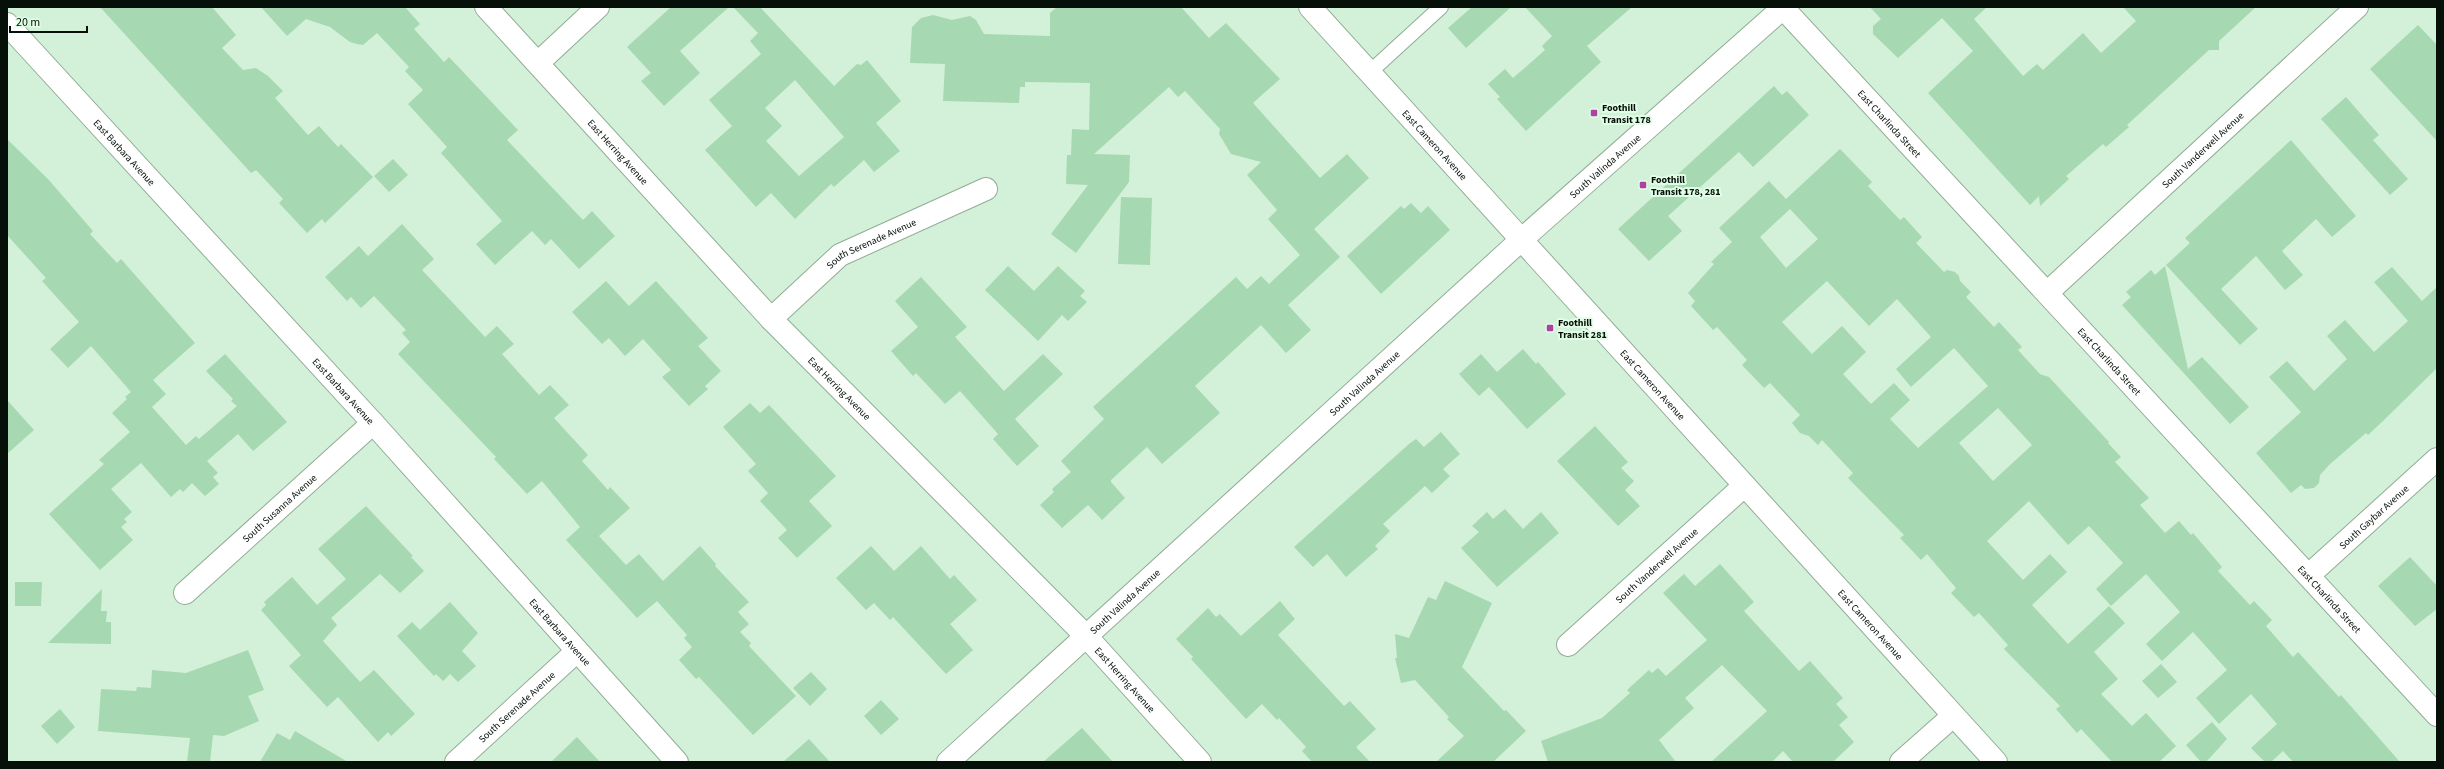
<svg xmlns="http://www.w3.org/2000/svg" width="2444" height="769" font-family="'Source Sans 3',sans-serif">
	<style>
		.building { fill: #a6d9b1; fill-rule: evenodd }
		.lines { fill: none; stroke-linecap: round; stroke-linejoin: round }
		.lane-casing { stroke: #91ac96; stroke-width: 16 }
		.street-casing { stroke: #91ac96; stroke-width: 24 }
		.secondary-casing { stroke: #91ac96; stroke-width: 24 }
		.lane { stroke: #fff; stroke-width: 14 }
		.street { stroke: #fff; stroke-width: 22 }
		.secondary { stroke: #fff; stroke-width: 22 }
		.poi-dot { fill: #af42a1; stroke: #e0fde6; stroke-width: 1.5 }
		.labels { text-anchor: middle; stroke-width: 4; stroke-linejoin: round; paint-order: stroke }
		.poi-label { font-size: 10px; font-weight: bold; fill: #060f08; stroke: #e0fde6; text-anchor: start }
		.street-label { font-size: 10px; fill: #060f08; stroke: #e0fde6 }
	</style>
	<rect width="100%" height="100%" fill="#d3f0d9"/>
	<g class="building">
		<polygon points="100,7 212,7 236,35 222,48 243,70 256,68 268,76 283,91 275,98 308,135 319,126 338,147 341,144 373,177 325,223 322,219 307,233 279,203 283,199 256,170 251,173"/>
		<polygon points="261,7 405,7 420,24 414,29 444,62 449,57 518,130 507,140 583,220 592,211 615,236 579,269 551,239 545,245 532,231 495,265 476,244 502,221 441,153 447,147 408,104 423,90 405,71 409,67 377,33 363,45 357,44 350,42 330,27 306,19 287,36"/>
		<polygon points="671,7 729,7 680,51 700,73 664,106 641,81 651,73 627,47"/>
		<path d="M 733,7 L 760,7 L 834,86 L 857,64 L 861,65 L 867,60 L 901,101 L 876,123 L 900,151 L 874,172 L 864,160 L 834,187 L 831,184 L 795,219 L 771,193 L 756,207 L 705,150 L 732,126 L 709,100 L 761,54 L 750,41 L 758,33 ZM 795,80 L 844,137 L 799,176 L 766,141 L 782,126 L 765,108 Z"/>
		<polygon points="1057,7 1181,7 1209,38 1226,23 1280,79 1253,103 1320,178 1347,154 1369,178 1314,229 1340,257 1288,305 1311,330 1286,353 1261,325 1195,386 1220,413 1162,464 1147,447 1111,480 1111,482 1125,498 1102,520 1088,505 1062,528 1040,505 1054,492 1052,489 1071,472 1061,461 1104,419 1093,407 1236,277 1247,289 1261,276 1269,284 1300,255 1268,219 1277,210 1247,175 1261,162 1231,154 1219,134 1220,129 1185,91 1178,97 1169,87 1094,154 1130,155 1129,182 1076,253 1051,234 1088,185 1066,184 1067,155 1071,155 1072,129 1089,130 1090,83 1025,82 1025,87 1020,87 1019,103 943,101 945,64 910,63 912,27 921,18 933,15 952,20 970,16 976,20 984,34 1050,36 1050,13"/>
		<polygon points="1472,7 1511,7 1466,48 1448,28"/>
		<polygon points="1525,7 1632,7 1587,46 1601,62 1526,131 1497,99 1500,97 1488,84 1505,69 1513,78 1545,50 1542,46 1552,36"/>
		<polygon points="1870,7 1987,7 1974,19 2023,76 2037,64 2043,70 2083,33 2101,53 2136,21 2123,7 2256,7 2219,41 2219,50 2209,50 2127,125 2129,127 2106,147 2103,144 2066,176 2069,179 2040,206 2039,196 2030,205 1928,93 1973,51 1942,18 1898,58 1873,34 1873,26 1881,19"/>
		<polygon points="2418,25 2437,45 2437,141 2370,69"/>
		<polygon points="1774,86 1782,95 1787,91 1809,115 1753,167 1739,152 1668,216 1682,231 1649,261 1618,229"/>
		<polygon points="2346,97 2379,135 2373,140 2408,179 2390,195 2321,119"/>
		<polygon points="7,139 48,179 93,231 90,234 117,263 121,259 195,343 153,380 166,394 152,407 186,445 196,436 199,439 237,406 231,401 233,399 206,371 225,354 287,422 253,451 238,434 207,461 218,473 213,477 219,484 205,496 192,483 183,492 180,489 171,497 141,463 111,489 132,512 124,519 127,522 121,527 133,540 100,570 49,514 104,464 99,460 130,432 112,413 127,399 125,397 131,392 91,346 68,368 50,349 79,322 42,281 46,278 7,235"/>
		<polygon points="2291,140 2356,216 2332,237 2316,219 2282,251 2303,275 2285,290 2256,256 2221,289 2258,329 2240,345 2166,265 2190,243 2185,238"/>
		<path d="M 1840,149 L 1872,182 L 1868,186 L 1900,220 L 1904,217 L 1922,237 L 1916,243 L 1944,272 L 1947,270 L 1955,272 L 1959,276 L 1960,281 L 1971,292 L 1966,297 L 1994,327 L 1999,322 L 2022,347 L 2018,350 L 2040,374 L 2049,377 L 2109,442 L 2108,443 L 2121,457 L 2115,462 L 2149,498 L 2140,505 L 2165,533 L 2179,521 L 2191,535 L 2193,533 L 2222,567 L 2218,571 L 2250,605 L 2254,601 L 2272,620 L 2266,626 L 2293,657 L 2298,652 L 2339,697 L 2341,695 L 2400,762 L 2293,762 L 2283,751 L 2271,762 L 2265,762 L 2251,748 L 2277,724 L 2251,694 L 2219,724 L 2196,698 L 2227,670 L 2193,632 L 2162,661 L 2146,644 L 2180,612 L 2146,574 L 2111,606 L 2096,589 L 2123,563 L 2089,526 L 2068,545 L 2029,501 L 1987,541 L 2023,580 L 2050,554 L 2067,572 L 2032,605 L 2068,644 L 2109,606 L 2125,623 L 2094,652 L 2118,679 L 2101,694 L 2132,726 L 2146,713 L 2176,746 L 2159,762 L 2112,762 L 2081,729 L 2077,733 L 2056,709 L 2060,706 L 2004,649 L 2008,645 L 1979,613 L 1974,617 L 1951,593 L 1956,588 L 1927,554 L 1921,560 L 1900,538 L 1904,535 L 1848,478 L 1853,473 L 1822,440 L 1818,445 L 1809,436 L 1800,433 L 1792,423 L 1800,415 L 1770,383 L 1764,388 L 1742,365 L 1747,360 L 1717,327 L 1713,330 L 1691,306 L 1695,301 L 1688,293 L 1714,264 L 1711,262 L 1732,242 L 1719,228 L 1769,181 L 1786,199 ZM 1790,209 L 1818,239 L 1786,268 L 1760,237 ZM 1827,281 L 1869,326 L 1897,299 L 1931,337 L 1896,369 L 1911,387 L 1954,348 L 1988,386 L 1918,448 L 1890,419 L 1910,400 L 1894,383 L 1871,404 L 1843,374 L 1866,352 L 1842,326 L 1812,354 L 1782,322 ZM 1998,408 L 2032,445 L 1993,481 L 1959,443 Z"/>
		<polygon points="393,159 408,175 389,192 374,176"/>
		<polygon points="1121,197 1152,198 1150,265 1118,264"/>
		<polygon points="1411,203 1421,213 1428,206 1450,230 1381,294 1347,256 1401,206 1404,209"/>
		<polygon points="402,224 434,259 422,270 485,337 497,326 514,344 502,354 539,395 550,385 569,405 554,418 588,455 582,461 608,490 610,487 630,508 599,536 626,565 639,554 663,581 700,546 716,564 715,566 749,602 738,612 749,624 740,632 751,643 749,646 796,696 753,735 699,677 696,679 679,660 692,647 684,638 687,635 657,601 637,618 566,540 580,527 542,481 527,494 494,459 496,457 398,354 410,342 402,333 406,330 374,296 361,308 351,297 347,301 325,277 359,246 368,256"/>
		<polygon points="1008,266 1034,291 1058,266 1085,291 1080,296 1087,302 1068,321 1062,315 1038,341 985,290"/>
		<polygon points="2165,266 2188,369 2202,357 2249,407 2230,424 2122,305 2131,297 2126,292 2151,270 2155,275"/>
		<polygon points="2392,267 2422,301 2437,287 2437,368 2383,421 2368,435 2366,433 2329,465 2320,475 2319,483 2314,488 2305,489 2301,485 2291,493 2256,453 2301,412 2269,377 2287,361 2314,391 2347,359 2327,336 2345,320 2374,352 2408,321 2374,282"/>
		<polygon points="921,277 967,327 955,337 1004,391 1043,354 1063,374 1015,419 1039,446 1017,466 993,439 998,434 960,391 945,404 916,373 913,376 891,351 918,327 895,301"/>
		<polygon points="606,281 629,306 656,281 708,338 698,346 721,371 705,386 708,389 689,406 662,377 671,370 643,339 625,356 609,338 602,344 572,312"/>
		<polygon points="1523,349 1536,364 1538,362 1566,394 1527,429 1489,387 1479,396 1459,374 1481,354 1497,372"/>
		<polygon points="7,400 34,430 7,454"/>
		<polygon points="750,403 760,413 769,405 836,476 809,501 832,526 797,558 778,538 787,530 760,501 768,493 748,471 756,464 723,427"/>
		<polygon points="1595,426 1628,462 1621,468 1634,481 1625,490 1640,506 1618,526 1557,461"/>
		<polygon points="1441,432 1460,454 1443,469 1450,476 1432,493 1425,486 1383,524 1390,531 1375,546 1378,549 1346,577 1327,554 1313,567 1294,547 1409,444 1416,439 1424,447"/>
		<polygon points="366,506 413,556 411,557 424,571 400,593 380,574 331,618 337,625 323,641 360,682 374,670 415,714 391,736 388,732 378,742 338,697 327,707 289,666 301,655 261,610 266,605 264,602 292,577 317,605 346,579 318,549"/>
		<polygon points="1505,509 1523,529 1541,512 1559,533 1497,587 1461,548 1479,532 1472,526 1487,512 1493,519"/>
		<polygon points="871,546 894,571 921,546 950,579 954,575 977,600 950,624 973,650 946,674 893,617 890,620 874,603 866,610 836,578"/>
		<polygon points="2410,557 2437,586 2437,609 2415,626 2378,586"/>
		<polygon points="1720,564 1754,602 1744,611 1799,671 1810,661 1843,698 1836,704 1848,717 1839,725 1854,742 1833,762 1793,762 1783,751 1772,762 1711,762 1767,711 1722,665 1685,698 1694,708 1659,740 1676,762 1548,762 1541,741 1602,718 1630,693 1627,690 1649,670 1652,673 1658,668 1666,676 1707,640 1663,593 1684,574 1695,586"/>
		<polygon points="1445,581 1492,603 1462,667 1504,711 1506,710 1526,731 1493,762 1436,762 1464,736 1447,719 1449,717 1415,680 1401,683 1395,658 1397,658 1395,634 1409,638 1428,597 1436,600"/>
		<polygon points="15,582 42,582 41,606 15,606"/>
		<polygon points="102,589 101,611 107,611 106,622 111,622 111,644 48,643"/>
		<polygon points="1280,601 1295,619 1278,635 1344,706 1350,701 1376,729 1356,747 1370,762 1312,762 1302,751 1306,747 1279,718 1277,720 1262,704 1246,719 1191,659 1193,657 1176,639 1208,608 1216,617 1220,614 1241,636"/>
		<polygon points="450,602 478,633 462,651 476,666 458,682 450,674 443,681 436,674 434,676 397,636 412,622 420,630"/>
		<polygon points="248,650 264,690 248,696 259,721 224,736 213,735 210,762 187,762 190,738 98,731 101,689 136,691 137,687 151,688 152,670 186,673"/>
		<polygon points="2161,664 2177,682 2158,698 2142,681"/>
		<polygon points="811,672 827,689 810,706 793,688"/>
		<polygon points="881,700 899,719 881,735 864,716"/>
		<polygon points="60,709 75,727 57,744 41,726"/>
		<polygon points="2212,722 2227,739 2206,762 2201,762 2186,745"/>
		<polygon points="1082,728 1113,762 1043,762"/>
		<polygon points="295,731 348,762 260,762 277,733 290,740"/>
		<polygon points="577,737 600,762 551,762"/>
		<polygon points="809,739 830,762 783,762"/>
	</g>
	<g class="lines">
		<defs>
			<polyline id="lane" points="1370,72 1441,7"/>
			<g id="street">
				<path id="s1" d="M 486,7 L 771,319 L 1086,636 L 1200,762"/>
				<path id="s2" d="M 1783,8 L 2437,715"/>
				<path id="s3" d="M 7,24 L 373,423 L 677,762"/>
				<polyline points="538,63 598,7"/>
				<path id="s4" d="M 2048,292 L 2357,7"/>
				<path id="s5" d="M 771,319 L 840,255 L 986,189"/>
				<path id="s6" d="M 2309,575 L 2437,459"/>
				<path id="s7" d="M 185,593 L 373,423"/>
				<path id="s8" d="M 1568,645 L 1744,486"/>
				<path id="s9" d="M 456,762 L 577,651"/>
				<polyline points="1901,762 1953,716"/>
			</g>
			<g id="secondary">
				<path id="s10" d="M 1310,7 L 1996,762"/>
				<path id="s11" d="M 948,762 L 1521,240 L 1784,7"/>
			</g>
		</defs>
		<use href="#lane" class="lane-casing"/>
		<use href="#street" class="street-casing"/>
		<use href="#secondary" class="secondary-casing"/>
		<use href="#lane" class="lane"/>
		<use href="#street" class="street"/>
		<use href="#secondary" class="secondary"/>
	</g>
	<g class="poi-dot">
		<rect x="1590" y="109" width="8" height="8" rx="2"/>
		<rect x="1639" y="181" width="8" height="8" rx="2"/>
		<rect x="1546" y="324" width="8" height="8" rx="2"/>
	</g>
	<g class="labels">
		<g class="poi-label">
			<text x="1602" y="111">Foothill<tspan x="1602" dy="12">Transit 178</tspan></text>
			<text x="1651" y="183">Foothill<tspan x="1651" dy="12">Transit 178, 281</tspan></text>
			<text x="1558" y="326">Foothill<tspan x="1558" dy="12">Transit 281</tspan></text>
		</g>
		<g class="street-label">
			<text dy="4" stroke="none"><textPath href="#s2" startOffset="157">East Charlinda Street</textPath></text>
			<text dy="4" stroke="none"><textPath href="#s10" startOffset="186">East Cameron Avenue</textPath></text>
			<text dy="4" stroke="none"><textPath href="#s4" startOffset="210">South Vanderwell Avenue</textPath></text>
			<text dy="4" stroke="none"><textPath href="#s1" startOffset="196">East Herring Avenue</textPath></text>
			<text dy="4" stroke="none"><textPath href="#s3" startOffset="174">East Barbara Avenue</textPath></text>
			<text dy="4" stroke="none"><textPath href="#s11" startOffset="887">South Valinda Avenue</textPath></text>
			<text dy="4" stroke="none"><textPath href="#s5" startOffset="127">South Serenade Avenue</textPath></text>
			<text dy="4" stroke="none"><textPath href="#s2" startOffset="481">East Charlinda Street</textPath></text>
			<text dy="4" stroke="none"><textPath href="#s11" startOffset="563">South Valinda Avenue</textPath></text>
			<text dy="4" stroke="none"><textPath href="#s10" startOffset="510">East Cameron Avenue</textPath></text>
			<text dy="4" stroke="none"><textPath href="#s1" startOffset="520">East Herring Avenue</textPath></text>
			<text dy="4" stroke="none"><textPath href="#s3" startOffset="498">East Barbara Avenue</textPath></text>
			<text dy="4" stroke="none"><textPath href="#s7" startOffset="127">South Susanna Avenue</textPath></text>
			<text dy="4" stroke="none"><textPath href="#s6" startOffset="87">South Gaybar Avenue</textPath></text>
			<text dy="4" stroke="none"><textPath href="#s8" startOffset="119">South Vanderwell Avenue</textPath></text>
			<text dy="4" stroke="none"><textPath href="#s2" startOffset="805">East Charlinda Street</textPath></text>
			<text dy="4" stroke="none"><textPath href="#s11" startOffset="239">South Valinda Avenue</textPath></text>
			<text dy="4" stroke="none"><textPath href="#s10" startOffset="834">East Cameron Avenue</textPath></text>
			<text dy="4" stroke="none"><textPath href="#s3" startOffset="822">East Barbara Avenue</textPath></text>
			<text dy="4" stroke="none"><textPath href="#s1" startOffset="928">East Herring Avenue</textPath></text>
			<text dy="4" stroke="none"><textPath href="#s9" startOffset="82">South Serenade Avenue</textPath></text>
		</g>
	</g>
	<rect width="2444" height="769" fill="none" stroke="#060f08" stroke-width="16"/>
	<path d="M10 26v6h77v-6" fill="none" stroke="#060f08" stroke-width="2"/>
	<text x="16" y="26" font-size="12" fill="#060f08" stroke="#e0fde6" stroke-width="3" paint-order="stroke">20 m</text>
</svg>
